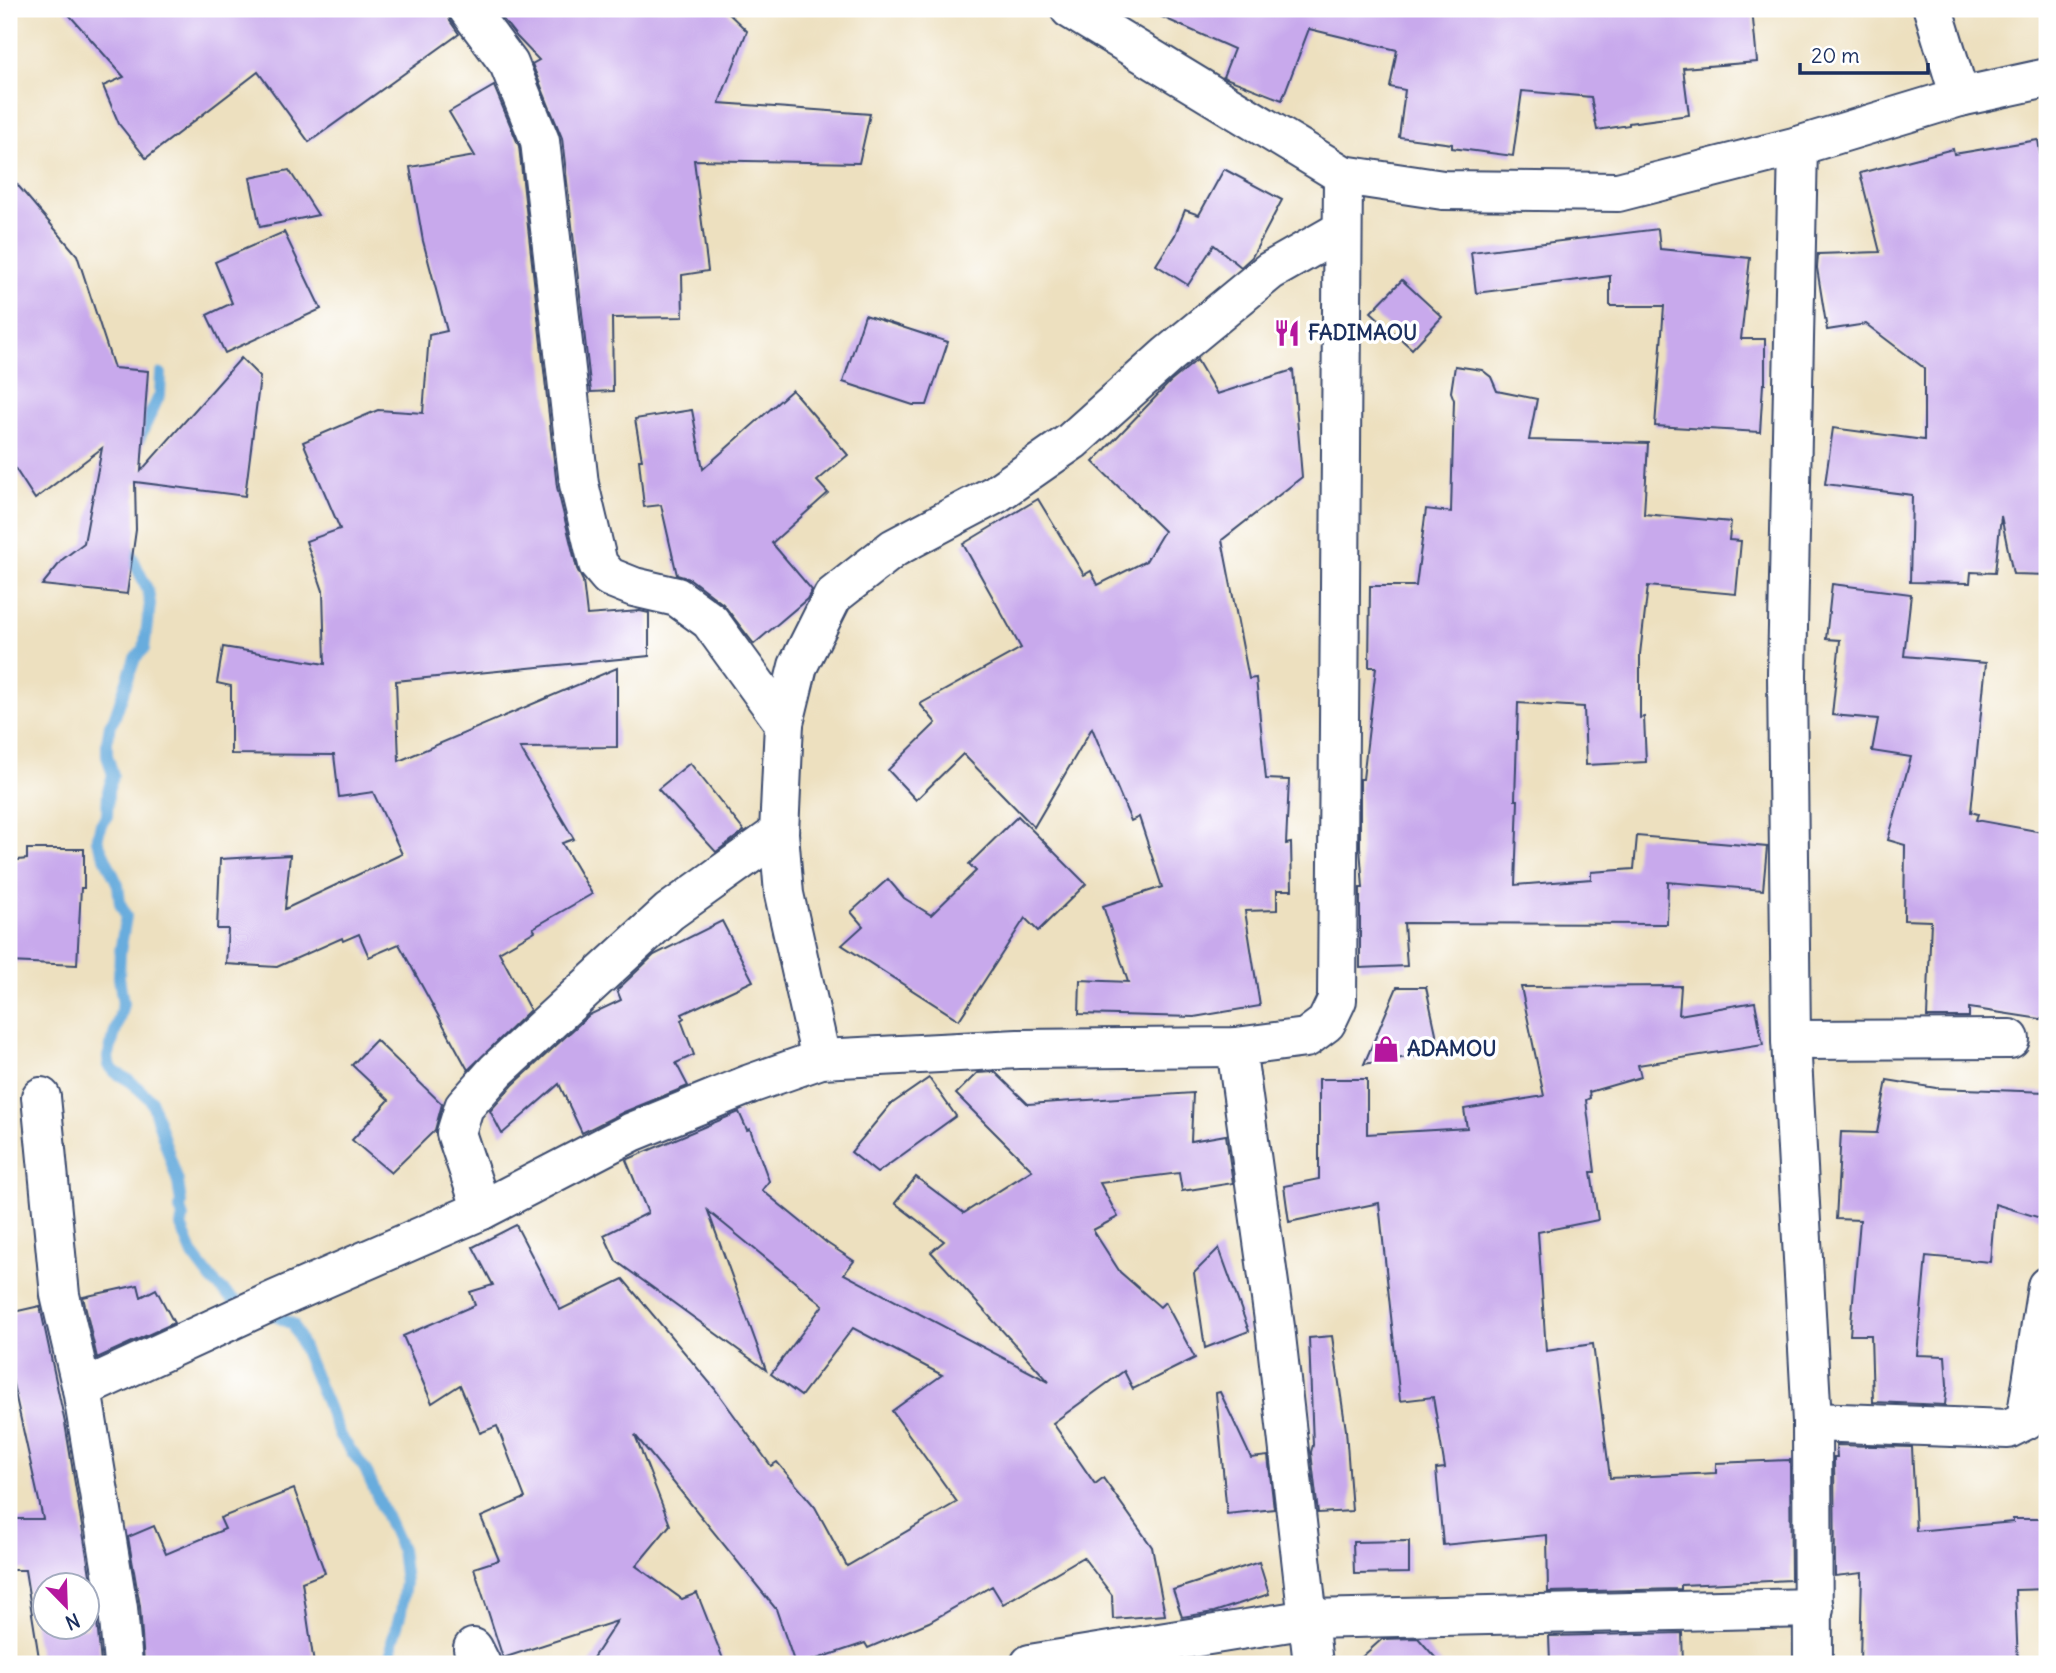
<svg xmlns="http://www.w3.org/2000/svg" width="2056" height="1673" font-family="Delius,sans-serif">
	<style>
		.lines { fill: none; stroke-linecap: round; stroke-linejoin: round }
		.stream { stroke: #67acdd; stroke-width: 12 }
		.building { fill: #c8a9ec; fill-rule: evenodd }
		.minor-casing { stroke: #3a4a6d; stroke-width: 42 }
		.tertiary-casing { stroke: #3a4a6d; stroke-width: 42 }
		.minor { stroke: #fff; stroke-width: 38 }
		.tertiary { stroke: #fff; stroke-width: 38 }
		.labels { text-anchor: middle; stroke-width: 7; stroke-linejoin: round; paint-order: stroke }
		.poi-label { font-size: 21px; font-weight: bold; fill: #1b2f5e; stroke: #fff; text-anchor: start }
	</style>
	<rect width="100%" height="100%" fill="#fff"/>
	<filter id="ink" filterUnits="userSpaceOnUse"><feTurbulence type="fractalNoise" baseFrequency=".0143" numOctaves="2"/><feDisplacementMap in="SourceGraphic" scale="14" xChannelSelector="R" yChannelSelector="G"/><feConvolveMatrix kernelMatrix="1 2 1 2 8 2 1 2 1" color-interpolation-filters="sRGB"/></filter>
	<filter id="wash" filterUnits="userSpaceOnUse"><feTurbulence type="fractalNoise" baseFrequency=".00686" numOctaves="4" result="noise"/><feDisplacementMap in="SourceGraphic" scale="28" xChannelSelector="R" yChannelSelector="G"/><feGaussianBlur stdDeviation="1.57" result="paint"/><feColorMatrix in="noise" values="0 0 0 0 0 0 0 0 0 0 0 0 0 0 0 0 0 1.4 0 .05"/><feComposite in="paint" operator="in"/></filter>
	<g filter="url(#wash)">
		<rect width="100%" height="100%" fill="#ede0bf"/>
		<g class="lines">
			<g class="stream">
				<polyline points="138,441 160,394 161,374"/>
				<polyline points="125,542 148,591 150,604 144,649 135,658 114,719 110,725 107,742 107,755 113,775 108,791 107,816 101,824 97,840 118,885 120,903 126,916 120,952 119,977 123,1004 108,1057 109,1065 115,1072 130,1081 151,1100 178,1182 181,1203 180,1209 183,1217 181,1226 193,1255 212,1280 231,1298 245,1306"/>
				<polyline points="266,1312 293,1324 340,1436 365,1469 401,1549 405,1582 401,1612 392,1642 392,1664"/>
			</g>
		</g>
		<g id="blocks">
			<g class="building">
				<polygon points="64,9 447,9 450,21 459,34 309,142 258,72 146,158 119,124 103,86 124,77"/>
				<polygon points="495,9 724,9 747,31 719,103 870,114 859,163 694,160 708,271 682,275 683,317 612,318 613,391 591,392 562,138 532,64 539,60 517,37"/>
				<polygon points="1144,9 1752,9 1757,62 1683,68 1689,115 1629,123 1629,125 1597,130 1591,97 1522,91 1513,156 1452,148 1452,144 1399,137 1405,90 1390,87 1397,50 1309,29 1282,100 1223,77 1234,49"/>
				<polygon points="494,86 519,146 557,487 577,569 583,581 587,615 640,611 649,613 649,656 396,681 399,761 617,668 617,747 520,748 574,839 562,843 592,894 533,928 535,931 499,952 530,1010 468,1070 399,944 369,957 359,934 343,941 342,938 277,967 226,964 228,929 217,929 220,859 290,855 285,909 402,854 373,792 339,797 334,755 231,754 231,686 217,683 223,647 325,664 323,591 306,541 340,529 303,442 378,410 423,413 429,335 447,331 423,241 410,167 475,156 449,112"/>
				<polygon points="2038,140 2047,195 2047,575 2013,574 2001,516 1995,573 1971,572 1970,583 1910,582 1912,495 1825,484 1833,428 1924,440 1924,368 1866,324 1827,330 1817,268 1818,254 1880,252 1860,173 1953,149 1954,154"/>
				<polygon points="1224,169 1282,200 1252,257 1241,267 1214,245 1188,285 1156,265 1175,235 1185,210 1199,215"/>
				<polygon points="289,170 318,215 260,227 250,178"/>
				<polygon points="9,175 77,255 114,368 148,371 141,471 241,358 260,377 245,496 135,482 136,530 127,594 42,585 63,559 84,543 102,448 35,499 9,459"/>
				<polygon points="1658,229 1660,249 1750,258 1741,339 1765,339 1765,384 1763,384 1760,432 1655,426 1664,306 1610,306 1610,276 1476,293 1471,252"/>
				<polygon points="284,232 321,309 225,353 207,315 232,303 215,262"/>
				<polygon points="1402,280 1442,317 1412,349 1371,312"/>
				<polygon points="865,315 948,342 927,405 913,405 843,382"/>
				<polygon points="1197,360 1217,394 1293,370 1302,477 1222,540 1249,679 1256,678 1266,779 1289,780 1286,844 1291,843 1292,890 1277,890 1277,910 1245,911 1260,1006 1194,1017 1079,1014 1080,980 1128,982 1103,906 1162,887 1139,817 1131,821 1092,728 1034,827 963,754 916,800 888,770 936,723 920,704 1021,648 963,544 1038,499 1084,575 1091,571 1098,585 1146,561 1164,531 1093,462 1170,382"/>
				<polygon points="1455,366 1482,370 1491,377 1497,391 1537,399 1529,440 1648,443 1644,514 1731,522 1729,540 1741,541 1736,594 1648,586 1640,654 1640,718 1644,717 1646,762 1586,765 1584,707 1518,703 1515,800 1518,800 1515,885 1591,879 1591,872 1634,869 1637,836 1767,847 1763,890 1668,882 1667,924 1404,923 1407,966 1360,968 1360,888 1363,888 1360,847 1360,779 1363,779 1376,667 1369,667 1370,586 1416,586 1426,509 1451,512 1454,400 1451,392"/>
				<polygon points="792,390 848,455 817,481 828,493 772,543 812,590 807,599 754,644 723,604 690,579 677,575 661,505 644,507 639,460 642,460 635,419 692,410 703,469"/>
				<polygon points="1832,584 1911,594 1904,656 1986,663 1971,812 1978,814 1976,820 2047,833 2047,1020 1969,1008 1969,1017 1927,1017 1931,921 1904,920 1905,845 1888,840 1911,757 1872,751 1878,719 1832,715 1840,640 1826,639"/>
				<polygon points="690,763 744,831 716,852 658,789"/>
				<polygon points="1018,816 1086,884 1038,931 1025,918 959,1020 842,945 863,926 851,912 888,879 904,898 931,915 976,871 969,864"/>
				<polygon points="27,849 84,849 84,888 81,888 77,965 9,962 9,861 27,859"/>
				<polygon points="722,921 753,981 682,1014 684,1018 681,1020 694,1055 676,1063 688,1086 624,1112 582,1133 559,1084 502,1134 490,1111 513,1085 589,1015 621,1000 617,990 654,955"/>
				<polygon points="1681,986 1679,1015 1755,1002 1763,1045 1638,1065 1641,1077 1589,1092 1590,1098 1586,1100 1595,1172 1591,1172 1598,1220 1538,1232 1546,1351 1593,1344 1610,1478 1716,1473 1716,1463 1790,1460 1791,1580 1681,1585 1681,1589 1548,1592 1547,1535 1443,1545 1436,1469 1445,1468 1433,1397 1400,1401 1379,1203 1289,1222 1284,1186 1319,1179 1319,1079 1367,1079 1367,1134 1467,1128 1464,1109 1544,1096 1521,987"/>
				<polygon points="1397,987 1426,987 1440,1052 1364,1064"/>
				<polygon points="376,1040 442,1104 435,1130 391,1173 352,1140 389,1100 352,1065"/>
				<polygon points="995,1072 1028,1104 1193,1093 1191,1141 1226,1135 1233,1183 1182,1191 1179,1173 1100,1183 1118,1217 1093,1230 1120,1272 1160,1307 1165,1302 1195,1358 1133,1389 1124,1371 1053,1423 1095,1484 1103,1478 1152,1547 1165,1615 1113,1619 1112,1595 1083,1557 1003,1604 992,1586 929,1622 868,1648 865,1643 802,1664 795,1664 776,1609 635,1435 670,1525 636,1566 682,1599 697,1593 725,1664 589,1664 617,1621 503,1658 474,1568 499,1560 481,1517 525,1498 497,1426 480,1433 460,1385 432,1403 403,1336 475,1305 470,1292 493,1285 473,1247 516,1225 560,1310 623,1279 715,1389 771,1466 777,1462 815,1507 847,1566 957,1502 892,1411 942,1375 853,1328 801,1396 771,1374 823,1305 708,1211 766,1370 616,1261 604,1235 648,1213 626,1160 739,1112 747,1130 750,1129 769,1181 762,1190 827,1243 854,1261 844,1274 1049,1382 931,1252 944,1241 895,1203 916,1177 964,1213 1032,1170 956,1094 977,1073"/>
				<polygon points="929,1078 956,1116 877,1173 851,1152 890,1105"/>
				<polygon points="1887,1080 1936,1088 2047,1092 2047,1220 1995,1204 1990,1262 1926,1256 1917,1355 1945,1356 1947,1385 1945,1405 1873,1402 1871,1335 1850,1335 1860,1220 1836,1219 1841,1132 1877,1133"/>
				<polygon points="1219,1248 1249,1331 1205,1348 1194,1273"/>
				<polygon points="138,1285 141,1297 156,1289 174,1323 97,1358 83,1297"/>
				<path d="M 40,1306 L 65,1423 L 96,1611 L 101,1664 L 40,1664 L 25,1570 L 9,1570 L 9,1519 L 43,1519 L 9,1366 L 9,1313 ZM 46,1586 L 88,1586 L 88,1628 L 46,1628 Z"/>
				<polygon points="1332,1336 1346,1430 1352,1511 1318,1513 1311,1452 1313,1445 1309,1338"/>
				<polygon points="1220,1392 1251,1458 1268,1456 1274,1509 1227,1514 1216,1393"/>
				<polygon points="1836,1445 1912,1447 1916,1531 2013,1522 2013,1519 2047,1519 2047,1589 2015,1590 2018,1664 1860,1664 1862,1573 1835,1576 1834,1457 1837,1457"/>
				<polygon points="294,1489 325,1573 302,1582 314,1664 144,1664 140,1606 128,1537 154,1526 166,1554 225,1529 220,1518"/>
				<polygon points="1409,1541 1409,1573 1354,1574 1353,1542"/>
				<polygon points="1259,1562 1269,1594 1214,1612 1182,1617 1173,1590"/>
				<polygon points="1682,1633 1683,1664 1569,1664 1569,1660 1550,1661 1549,1636"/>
				<polygon points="1418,1638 1441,1664 1354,1664 1382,1639"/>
			</g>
		</g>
	</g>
	<g filter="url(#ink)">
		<use href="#blocks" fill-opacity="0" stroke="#3a4a6d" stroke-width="2"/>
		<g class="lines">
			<defs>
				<g id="minor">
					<polyline points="468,9 509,64 540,141 579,484 598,564 609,577 634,587 677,597 710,621 784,723"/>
					<polyline points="1933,9 1960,97"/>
					<polyline points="1798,146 1787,675 1791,1040 1812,1422 1813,1664"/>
					<polyline points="1791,1040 2010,1039"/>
					<polyline points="1236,1047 1275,1327 1313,1664"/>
					<polyline points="821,1059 784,894 779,833 784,723 798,666 833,596 894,548 996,494 1072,441 1168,355 1270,271 1342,230"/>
					<polyline points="41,1097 60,1295 82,1389 118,1608 123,1664"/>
					<polyline points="482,1210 456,1133 464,1107 497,1070 669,912 779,833"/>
					<polyline points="82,1389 275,1300 482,1210 632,1132 750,1084 821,1059 1018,1049 1236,1047 1306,1038 1326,1023 1337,1000 1343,175"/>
					<polyline points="1812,1422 2008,1429 2026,1420 2047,1286"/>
					<polyline points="473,1648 481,1664"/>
					<polyline points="1030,1664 1308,1619 1814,1608"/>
				</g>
				<polyline id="tertiary" points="1070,9 1343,175 1443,190 1618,192 1798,146 1960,97 2047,78"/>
			</defs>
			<use href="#minor" class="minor-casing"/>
			<use href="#tertiary" class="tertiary-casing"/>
			<use href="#minor" class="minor"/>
			<use href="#tertiary" class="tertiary"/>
		</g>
	</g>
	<defs>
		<symbol id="restaurant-bare" viewBox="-9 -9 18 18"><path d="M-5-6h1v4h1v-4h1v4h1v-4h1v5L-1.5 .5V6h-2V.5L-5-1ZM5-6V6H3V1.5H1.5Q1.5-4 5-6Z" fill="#b5179e" stroke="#fff" stroke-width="2.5" paint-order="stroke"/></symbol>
		<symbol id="shop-bare" viewBox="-9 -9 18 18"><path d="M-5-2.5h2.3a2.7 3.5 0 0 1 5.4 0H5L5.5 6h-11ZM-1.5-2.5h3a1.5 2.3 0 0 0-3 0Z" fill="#b5179e" stroke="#fff" stroke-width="2.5" paint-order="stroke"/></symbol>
	</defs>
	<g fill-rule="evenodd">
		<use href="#restaurant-bare" x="1268" y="314" width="38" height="38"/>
		<use href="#shop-bare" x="1367" y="1030" width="38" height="38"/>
	</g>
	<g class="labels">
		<g class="poi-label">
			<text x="1308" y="340">FADIMAOU</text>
			<text x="1407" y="1056">ADAMOU</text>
		</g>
	</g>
	<rect width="2056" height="1673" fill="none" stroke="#fff" stroke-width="35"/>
	<g transform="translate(66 1606) rotate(157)"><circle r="33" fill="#ffffff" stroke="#a4acbf" stroke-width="2"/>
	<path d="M0-5L12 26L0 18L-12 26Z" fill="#b5179e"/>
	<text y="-10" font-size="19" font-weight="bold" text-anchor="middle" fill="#1b2f5e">N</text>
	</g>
	<path d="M1800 63v10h128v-10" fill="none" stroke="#1b2f5e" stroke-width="3.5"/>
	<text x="1811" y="63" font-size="21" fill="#1b2f5e" stroke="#ffffff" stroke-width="5" paint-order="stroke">20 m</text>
</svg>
